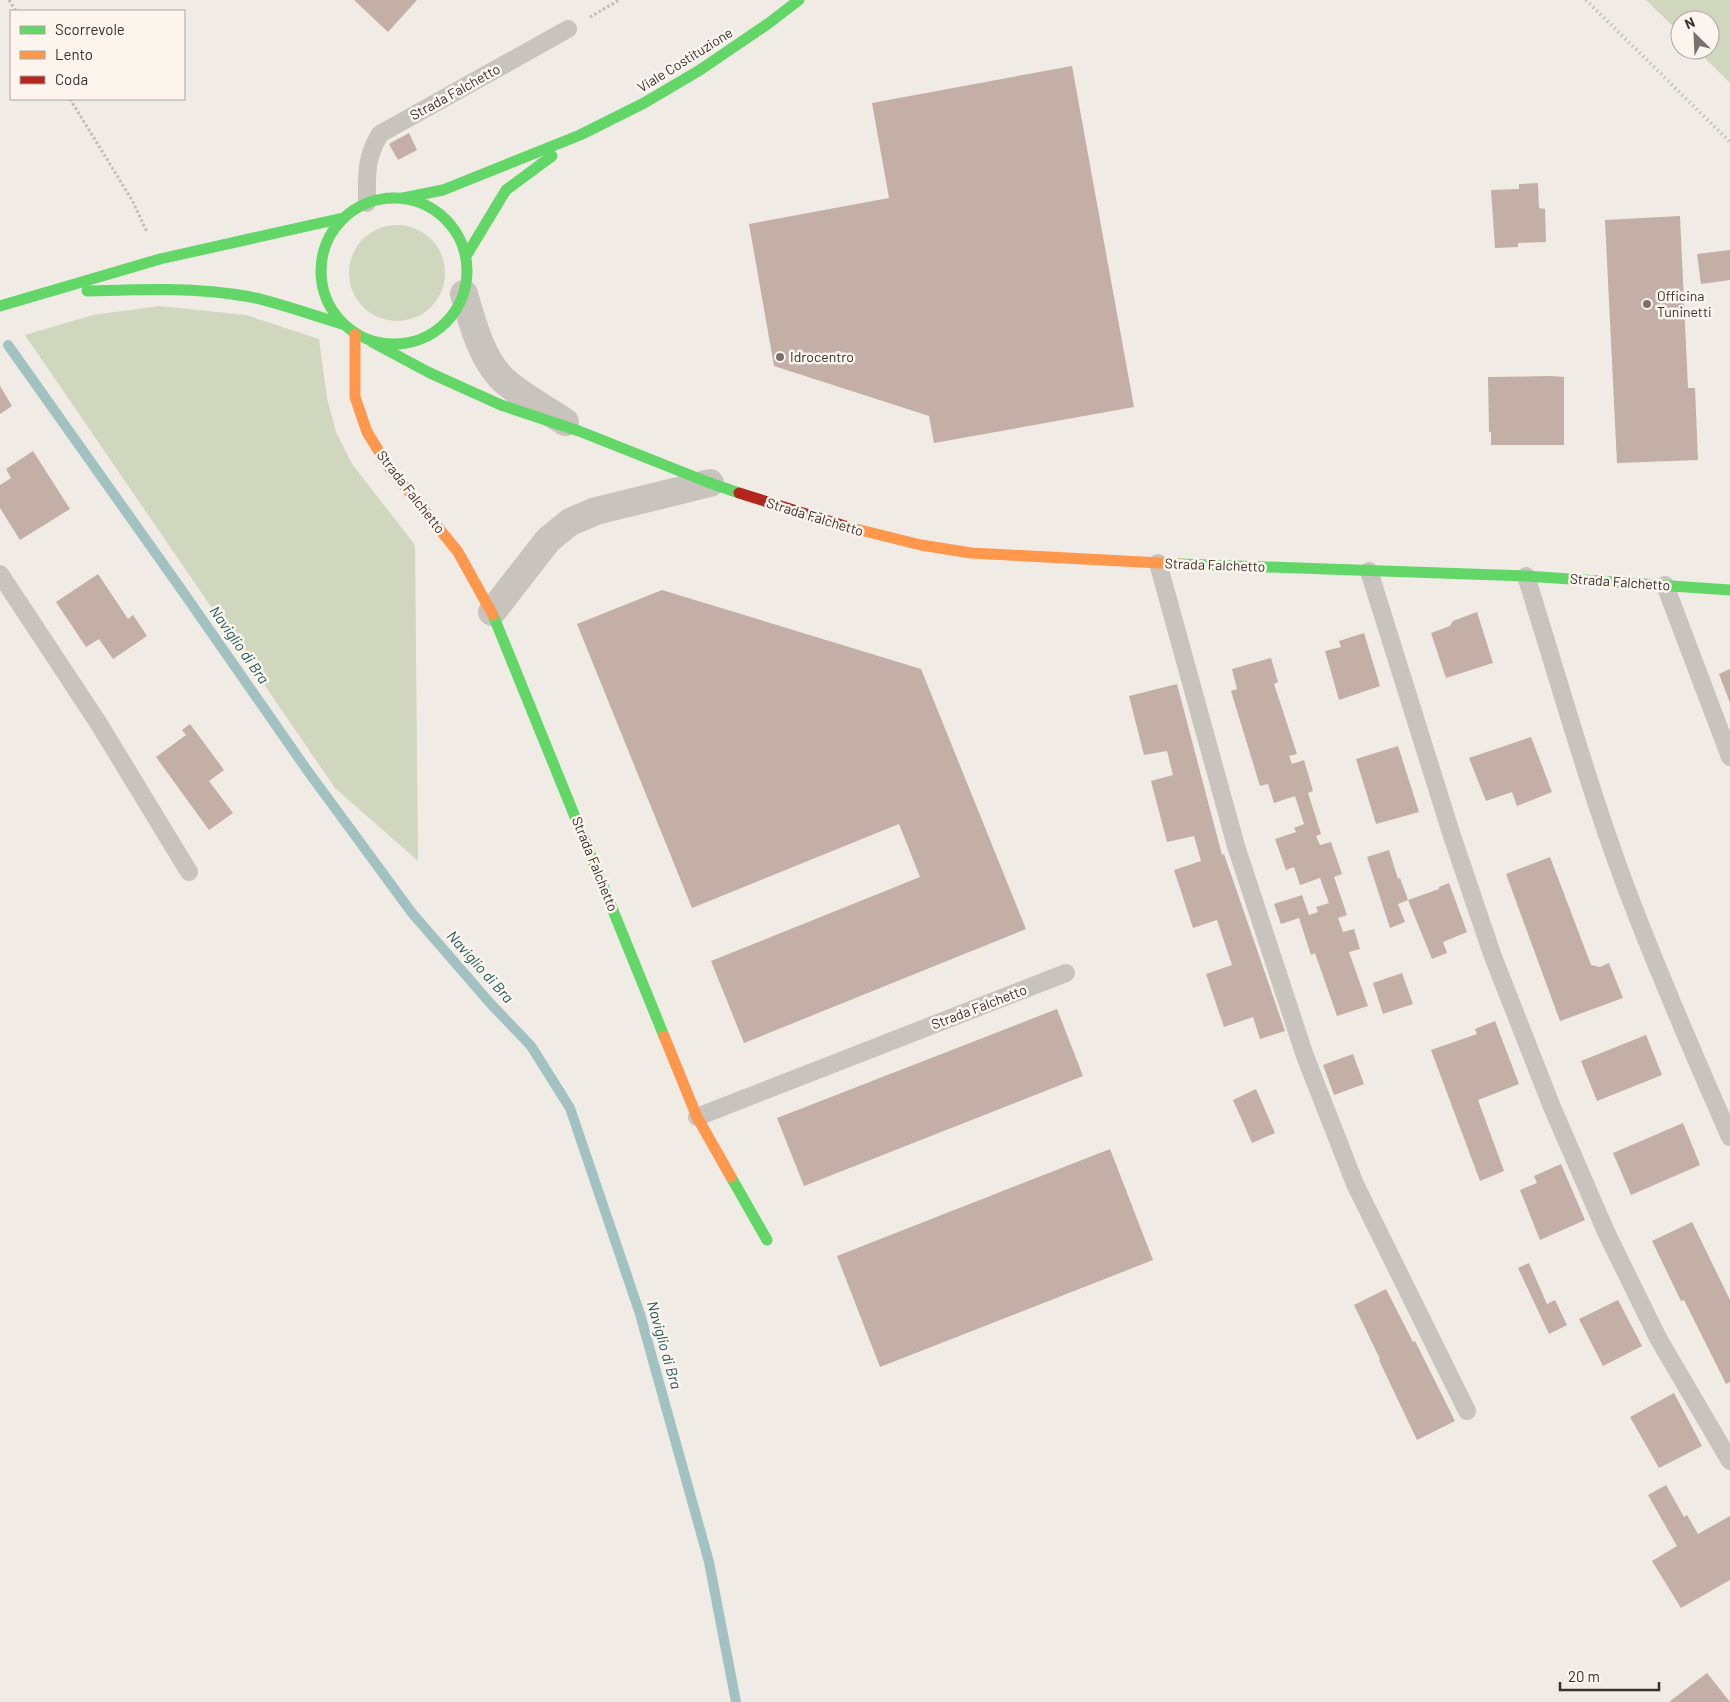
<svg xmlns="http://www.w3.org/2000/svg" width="1730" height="1702" font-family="Barlow,sans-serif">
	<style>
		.green { fill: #d1d6bf }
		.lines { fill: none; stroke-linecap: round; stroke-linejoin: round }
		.stream { stroke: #a1c2c1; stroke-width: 10 }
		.building { fill: #c3afa7 }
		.path { stroke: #c2bbb6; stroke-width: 3; stroke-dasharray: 2.5 2.5; stroke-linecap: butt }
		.lane { stroke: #c9c3be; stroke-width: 18 }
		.street { stroke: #c9c3be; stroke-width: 28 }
		.fast { stroke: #63d668; stroke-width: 11 }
		.slow { stroke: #ff974d; stroke-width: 11 }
		.jam { stroke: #b3261e; stroke-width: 11 }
		.rail { stroke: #b1aca8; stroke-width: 4; stroke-dasharray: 1 4; stroke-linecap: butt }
		.poi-dot { fill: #7a716c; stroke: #fbf5ee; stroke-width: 2 }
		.labels { text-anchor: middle; stroke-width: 5; stroke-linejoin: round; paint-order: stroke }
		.street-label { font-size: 14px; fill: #3b302b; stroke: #fbf5ee }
		.poi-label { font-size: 14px; fill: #3b302b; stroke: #fbf5ee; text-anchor: start }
		.water-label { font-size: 15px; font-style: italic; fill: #1f5a5e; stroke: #fbf5ee }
	</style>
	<rect width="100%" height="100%" fill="#f0ebe5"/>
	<g class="green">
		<polygon points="1646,0 1730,0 1730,83 1697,50 1710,50 1710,20 1680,20 1680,33"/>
		<circle cx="397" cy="273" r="48"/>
		<polygon points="159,306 246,315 319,339 327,398 336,432 352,464 415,545 418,861 335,788 25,335 93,315"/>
	</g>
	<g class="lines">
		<polyline class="stream" points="8,345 181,589 307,770 412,913 490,1003 531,1046 570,1108 640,1314 709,1562 736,1702"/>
	</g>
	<g class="building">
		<polygon points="354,0 417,0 388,32"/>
		<polygon points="1072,66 1134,407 934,443 929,416 774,366 749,224 889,198 872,103"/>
		<polygon points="409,133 417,150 398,160 389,144"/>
		<polygon points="1538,183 1539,208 1545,209 1546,242 1518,243 1518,247 1495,248 1491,190 1519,189 1519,184"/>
		<polygon points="1680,216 1688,388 1695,388 1698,460 1617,463 1605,220"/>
		<polygon points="1730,250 1730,280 1701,284 1697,254"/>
		<polygon points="1550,376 1564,377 1564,445 1491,445 1491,432 1489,432 1488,377"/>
		<polygon points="0,386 12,406 0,414"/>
		<polygon points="33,451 70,509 20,540 0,508 0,485 11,478 6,469"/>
		<polygon points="98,574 128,619 133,615 147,636 113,659 99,639 86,647 56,602"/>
		<polygon points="662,590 921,669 1026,929 744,1043 711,961 920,877 899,824 692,908 577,624"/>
		<polygon points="1477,612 1493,663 1446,678 1431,633 1450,626 1453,621"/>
		<polygon points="1364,633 1380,686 1339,700 1325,651 1341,647 1339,641"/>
		<polygon points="1271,658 1278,682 1274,684 1297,754 1289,756 1292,764 1304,760 1313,791 1308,793 1321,834 1316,836 1320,845 1331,842 1342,874 1334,877 1347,915 1338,918 1343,932 1354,929 1360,949 1349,952 1368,1006 1337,1016 1315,953 1311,955 1299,918 1281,924 1274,904 1302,895 1309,915 1318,912 1316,907 1329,903 1320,878 1300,885 1294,867 1286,870 1275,839 1296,832 1294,828 1304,824 1295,796 1274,803 1268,784 1260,786 1231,691 1237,689 1232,669"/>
		<polygon points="1730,669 1730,703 1719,674"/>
		<polygon points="1177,684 1222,855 1224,854 1285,1031 1260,1039 1253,1017 1224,1027 1206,974 1232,965 1217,920 1193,928 1174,870 1201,861 1194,836 1167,842 1151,781 1173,775 1167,751 1144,755 1129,696"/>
		<polygon points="190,724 224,770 209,781 233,813 209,830 156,757 186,735 182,730"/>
		<polygon points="1531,737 1552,792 1517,806 1512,792 1486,801 1469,758"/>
		<polygon points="1398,746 1419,812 1376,824 1356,759"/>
		<polygon points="1389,850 1398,879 1400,878 1408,900 1398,904 1405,922 1390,928 1367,857"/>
		<polygon points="1550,857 1591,965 1600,967 1609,963 1623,998 1560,1021 1506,874"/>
		<polygon points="1449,883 1467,932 1443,942 1447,953 1432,959 1408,900 1439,889 1439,887"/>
		<polygon points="1402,973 1413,1004 1383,1014 1373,983"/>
		<polygon points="1057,1009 1083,1076 804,1186 777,1118"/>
		<polygon points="1495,1021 1519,1084 1478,1100 1504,1171 1480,1181 1431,1050 1477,1034 1475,1029"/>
		<polygon points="1646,1035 1662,1075 1597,1101 1581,1061"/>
		<polygon points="1353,1054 1364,1084 1334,1095 1323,1065"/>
		<polygon points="1256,1089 1275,1133 1252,1143 1233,1100"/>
		<polygon points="1683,1123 1700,1165 1631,1195 1613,1153"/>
		<polygon points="1110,1149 1153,1260 880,1367 837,1256"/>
		<polygon points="1561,1164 1585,1220 1540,1240 1520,1190 1537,1183 1534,1176"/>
		<polygon points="1692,1222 1730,1300 1730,1382 1726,1384 1684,1300 1681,1301 1652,1241"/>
		<polygon points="1529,1263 1547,1304 1555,1300 1567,1325 1549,1334 1518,1268"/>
		<polygon points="1386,1289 1413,1342 1415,1341 1455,1421 1417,1440 1379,1360 1380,1359 1354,1305"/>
		<polygon points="1618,1300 1642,1346 1603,1366 1579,1319"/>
		<polygon points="1674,1393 1702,1446 1659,1468 1630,1417"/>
		<polygon points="1666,1485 1684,1517 1687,1515 1698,1534 1730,1516 1730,1580 1681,1608 1652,1561 1677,1546 1648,1495"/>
		<polygon points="1707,1673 1730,1702 1669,1702"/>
	</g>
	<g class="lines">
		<g class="path">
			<polyline points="9,0 16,11"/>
			<polyline points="590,17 619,0"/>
			<polyline points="70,99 132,200 147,232"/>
		</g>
		<g class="lane">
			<path d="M 367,203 C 367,174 365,159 380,134 L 568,29"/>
			<polyline points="1158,563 1236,846 1305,1056 1355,1184 1467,1411"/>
			<polyline points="1369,571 1452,836 1492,954 1552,1107 1607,1234 1658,1338 1730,1461"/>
			<polyline points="0,574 99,724 189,872"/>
			<path d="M 1526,576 C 1558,678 1587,782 1624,882 C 1656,968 1693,1053 1730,1137"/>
			<polyline points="1665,585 1730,757"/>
			<polyline points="697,1117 1066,973"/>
		</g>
		<g class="street">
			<path d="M 464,294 C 472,322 483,364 507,383 C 525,398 546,409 565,422"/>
			<polyline points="492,612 548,540 570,522 596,511 710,483"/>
		</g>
		<g class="fast">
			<circle cx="394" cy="271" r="73"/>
			<polyline points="403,198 443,190 580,135 644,103 700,70 769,23 799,0"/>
			<polyline points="466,256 506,190 552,156"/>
			<path d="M 87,291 C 141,289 197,287 251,297 C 282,304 312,315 342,324"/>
			<polyline points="0,306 160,259 343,218"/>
			<polyline points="372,342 430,373 501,405 579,431 710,483 739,493"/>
			<polyline points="1180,564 1526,576 1730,590"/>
			<polyline points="493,615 664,1036"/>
			<polyline points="731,1177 767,1240"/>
		</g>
		<g class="slow">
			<polyline points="355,334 355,397 367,432 388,466 458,552 493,615"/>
			<polyline points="848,527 921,545 971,553 1180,564"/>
			<polyline points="664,1036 697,1117 731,1177"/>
		</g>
		<polyline class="jam" points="739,493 848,527"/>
		<polyline class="rail" points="1586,0 1730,142"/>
	</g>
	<g class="poi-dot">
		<circle cx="1647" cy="304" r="5"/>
		<circle cx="780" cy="357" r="5"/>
	</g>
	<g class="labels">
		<g class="street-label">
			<text transform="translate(685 60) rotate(-32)" y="5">Viale Costituzione</text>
			<text transform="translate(455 92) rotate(-29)" y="5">Strada Falchetto</text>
			<text transform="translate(411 492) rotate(52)" y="5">Strada Falchetto</text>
			<text transform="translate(815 517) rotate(17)" y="5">Strada Falchetto</text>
			<text transform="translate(1215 565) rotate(2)" y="5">Strada Falchetto</text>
			<text transform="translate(1620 582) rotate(4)" y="5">Strada Falchetto</text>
			<text transform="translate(595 864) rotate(68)" y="5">Strada Falchetto</text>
			<text transform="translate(979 1007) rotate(-21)" y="5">Strada Falchetto</text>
		</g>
		<g class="poi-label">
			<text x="1657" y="301">Officina<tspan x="1657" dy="16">Tuninetti</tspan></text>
			<text x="790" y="362">Idrocentro</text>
		</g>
		<g class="water-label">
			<text transform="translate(239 645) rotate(55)" y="5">Naviglio di Bra</text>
			<text transform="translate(480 967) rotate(48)" y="5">Naviglio di Bra</text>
			<text transform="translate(664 1345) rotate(74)" y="5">Naviglio di Bra</text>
		</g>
	</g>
	<rect x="10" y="10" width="175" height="90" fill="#fbf5ee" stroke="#aea6a0"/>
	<rect x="20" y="26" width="25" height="8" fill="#63d668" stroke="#aea6a0"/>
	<text x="55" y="35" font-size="15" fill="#3b302b">Scorrevole</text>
	<rect x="20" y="51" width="25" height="8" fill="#ff974d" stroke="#aea6a0"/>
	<text x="55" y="60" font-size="15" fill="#3b302b">Lento</text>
	<rect x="20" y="76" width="25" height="8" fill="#b3261e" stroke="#aea6a0"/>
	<text x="55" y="85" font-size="15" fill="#3b302b">Coda</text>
	<g transform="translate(1695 35) rotate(336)"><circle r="24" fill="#fbf5ee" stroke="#aea6a0"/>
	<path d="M0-4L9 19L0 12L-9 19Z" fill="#7a716c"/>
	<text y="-8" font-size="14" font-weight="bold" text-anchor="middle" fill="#3b302b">N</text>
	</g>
	<path d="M1560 1682v8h99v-8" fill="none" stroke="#3b302b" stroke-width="2.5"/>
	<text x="1568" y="1682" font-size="15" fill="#3b302b" stroke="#fbf5ee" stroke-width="4" paint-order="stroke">20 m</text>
</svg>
